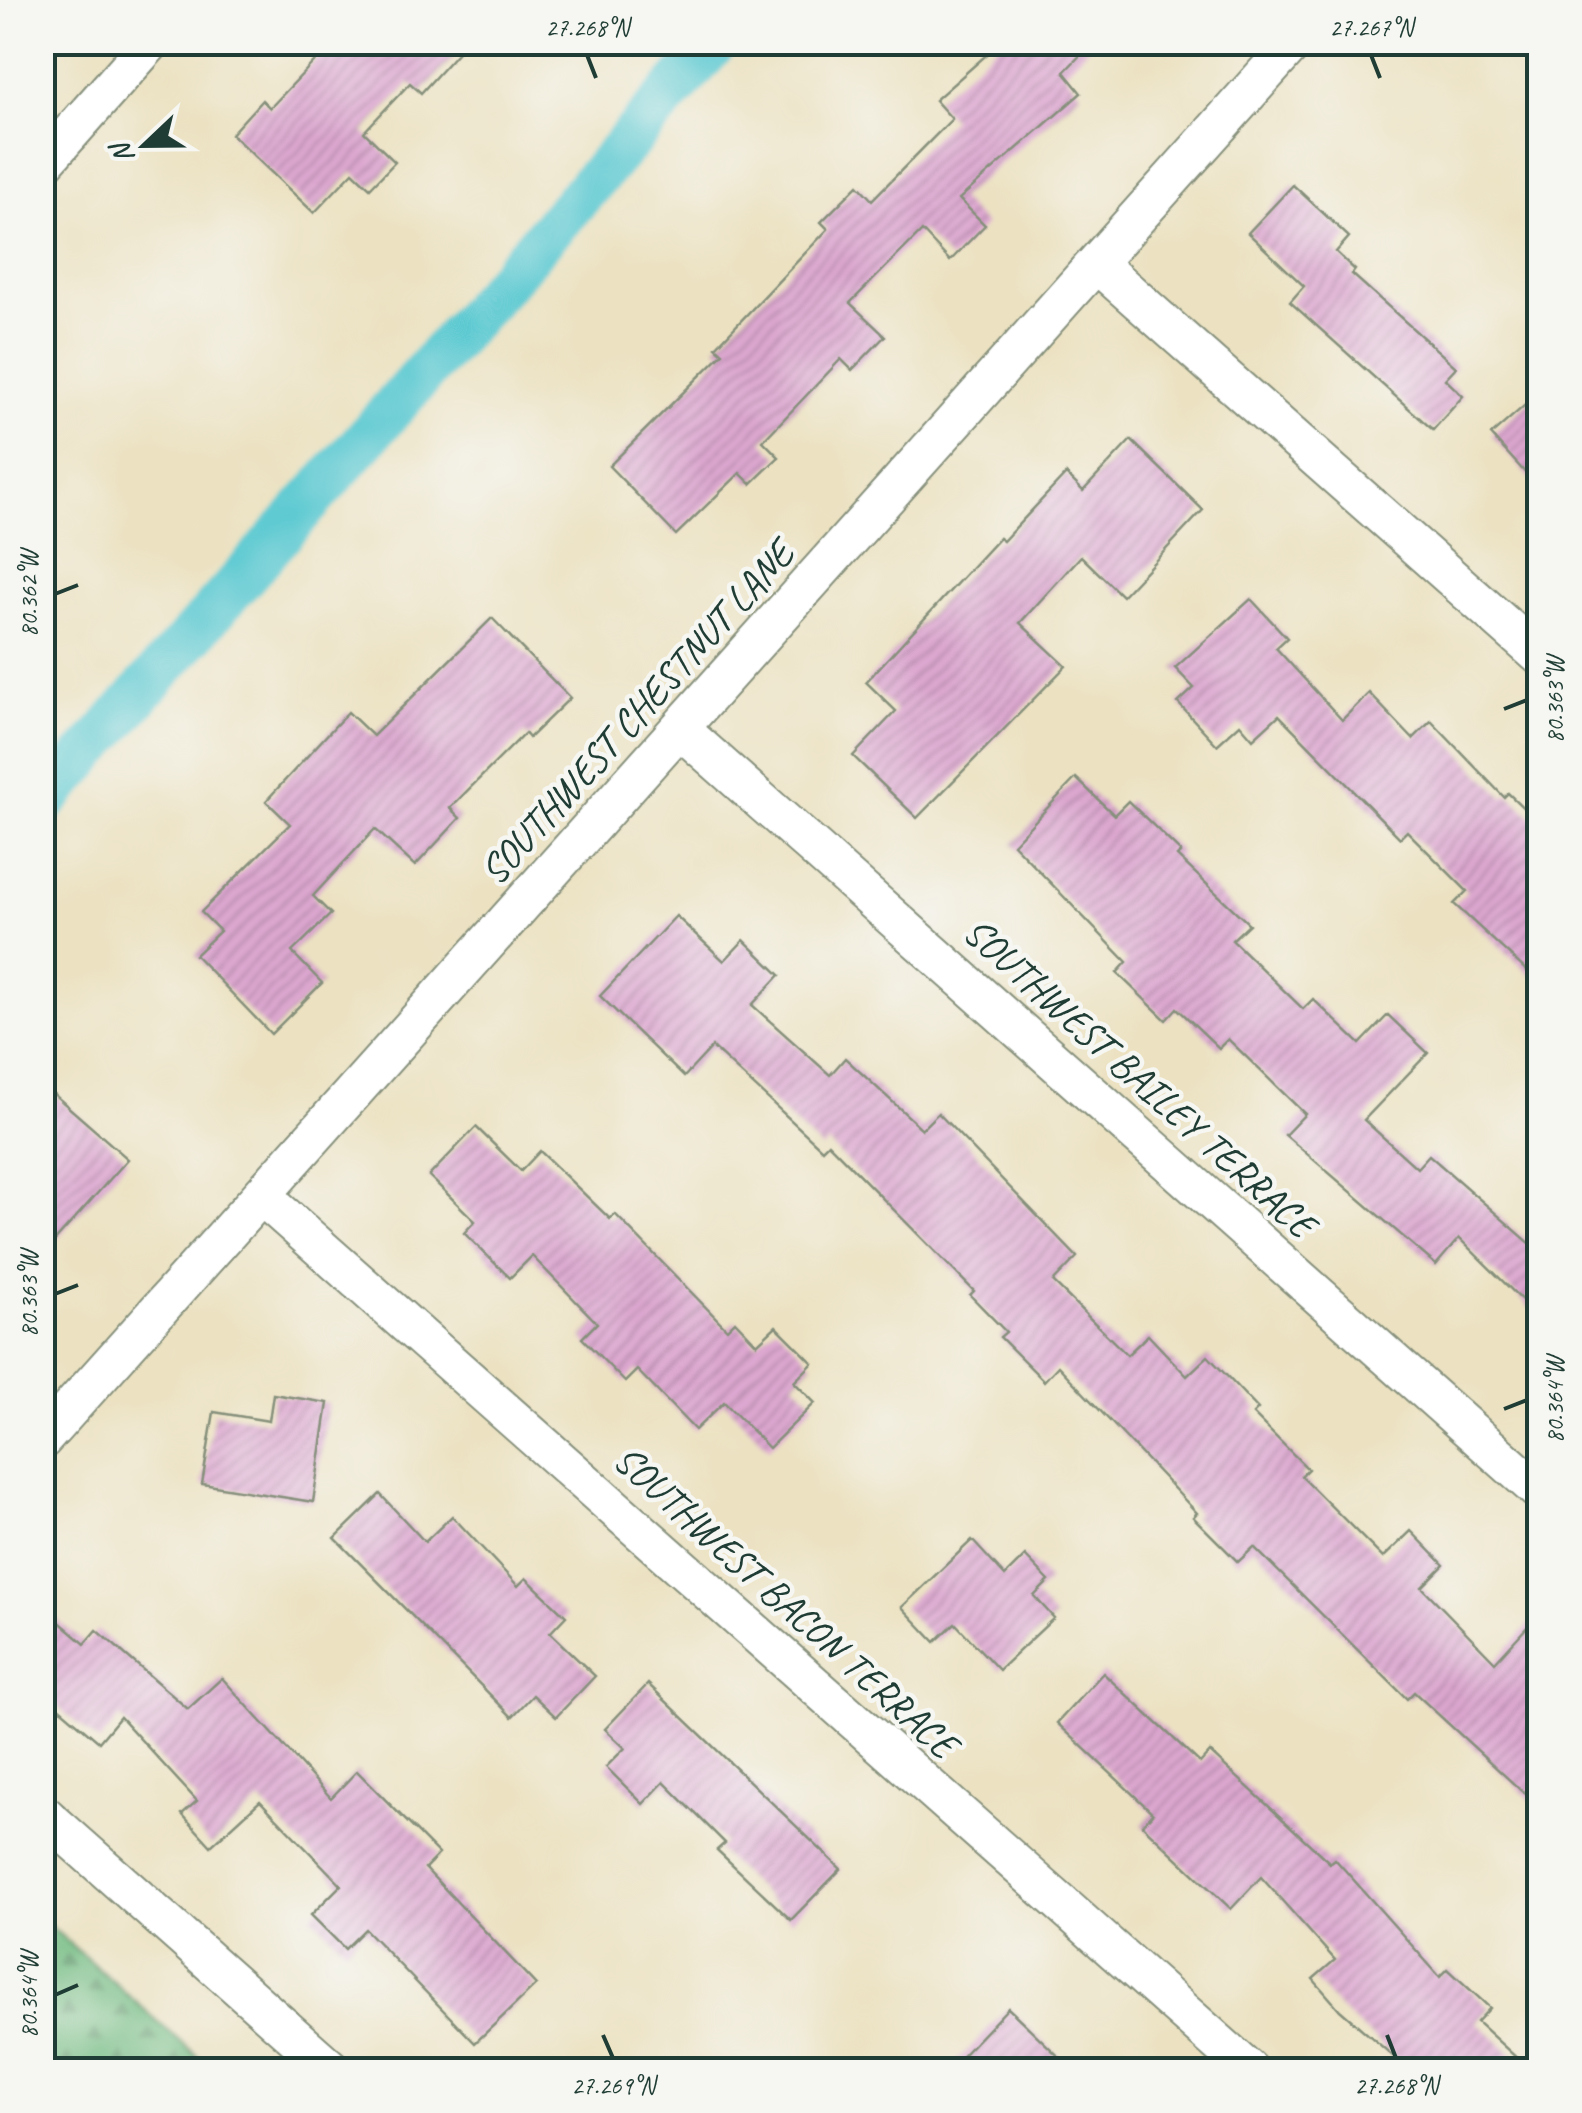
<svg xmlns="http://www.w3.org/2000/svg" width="1582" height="2113" font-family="Caveat,sans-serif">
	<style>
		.forest { fill: url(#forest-firs); stroke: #487c5a; stroke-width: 2.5 }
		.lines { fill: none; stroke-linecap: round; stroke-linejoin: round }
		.canal { stroke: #5cc9d1; stroke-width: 45 }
		.building { fill: url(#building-hatch) }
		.minor-casing { stroke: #86907b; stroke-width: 42 }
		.minor { stroke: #fff; stroke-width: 38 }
		.ticks { fill: none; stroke: #1f3d34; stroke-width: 4 }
		.labels { text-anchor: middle; stroke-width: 9; stroke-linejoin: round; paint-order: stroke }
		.street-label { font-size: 40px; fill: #1f3d34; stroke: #f6f6f2 }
		.neatline { fill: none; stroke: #1f3d34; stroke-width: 4 }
		.ticks-label { font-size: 25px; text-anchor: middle; fill: #1f3d34 }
	</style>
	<defs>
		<pattern id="forest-firs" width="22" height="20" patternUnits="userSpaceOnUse" patternTransform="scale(2.5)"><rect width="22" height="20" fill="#72bb81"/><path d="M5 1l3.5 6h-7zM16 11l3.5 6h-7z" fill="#5d996a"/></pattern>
		<pattern id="building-hatch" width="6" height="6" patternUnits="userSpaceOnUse" patternTransform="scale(2.5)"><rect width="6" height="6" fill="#dda7d0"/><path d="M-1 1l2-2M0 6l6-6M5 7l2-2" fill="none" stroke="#b389aa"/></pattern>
	</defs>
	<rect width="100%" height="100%" fill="#f6f6f2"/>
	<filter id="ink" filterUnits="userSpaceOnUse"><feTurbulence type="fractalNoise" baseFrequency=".01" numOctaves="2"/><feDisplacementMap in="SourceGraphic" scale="20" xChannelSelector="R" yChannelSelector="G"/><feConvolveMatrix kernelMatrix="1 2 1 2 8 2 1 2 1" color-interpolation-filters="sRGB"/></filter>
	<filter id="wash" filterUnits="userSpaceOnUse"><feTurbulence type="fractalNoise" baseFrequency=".0048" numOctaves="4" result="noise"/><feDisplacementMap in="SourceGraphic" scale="40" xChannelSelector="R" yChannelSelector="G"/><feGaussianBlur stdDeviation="2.25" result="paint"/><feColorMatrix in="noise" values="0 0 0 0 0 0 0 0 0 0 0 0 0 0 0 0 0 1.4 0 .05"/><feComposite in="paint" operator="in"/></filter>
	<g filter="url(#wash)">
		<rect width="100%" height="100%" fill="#ece2c2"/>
		<polygon class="forest" points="43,1920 213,2070 43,2070"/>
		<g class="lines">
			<polyline class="canal" points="42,805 716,42"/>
		</g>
		<g id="blocks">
			<g class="building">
				<polygon points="333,42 467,42 421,93 410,83 364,132 395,162 370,188 353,172 314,213 231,134 262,100 270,108"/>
				<polygon points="1001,42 1093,42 1064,72 1081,93 959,199 985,225 950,261 922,231 850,303 885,336 852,370 841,359 763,441 779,457 751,484 740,473 676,535 609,466 723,353 716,347 828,229 821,222 858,185 872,200 952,119 935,100"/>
				<polygon points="1293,185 1349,237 1336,252 1355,270 1352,274 1456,367 1445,379 1463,396 1433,430 1290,302 1304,286 1248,233"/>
				<polygon points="1540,392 1540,489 1491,435"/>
				<polygon points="1131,440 1203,510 1122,596 1081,556 1020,623 1066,666 917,818 853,756 896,711 866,682 999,538 1003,541 1066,474 1083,491"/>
				<polygon points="1251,599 1287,638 1276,648 1342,720 1369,693 1413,739 1431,721 1504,797 1508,793 1540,824 1540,983 1454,904 1467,891 1407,831 1400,838 1279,715 1253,739 1240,724 1217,745 1178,703 1194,688 1175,668"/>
				<polygon points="492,618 570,698 529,738 525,733 450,808 460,818 415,866 375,829 313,896 331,914 292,952 322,983 271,1034 195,955 220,931 201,912 290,824 266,801 348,712 373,736"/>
				<polygon points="1076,778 1114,815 1128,801 1181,852 1177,856 1249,924 1232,940 1303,1009 1313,999 1360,1044 1388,1015 1428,1053 1364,1120 1417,1168 1429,1155 1540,1252 1540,1318 1459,1238 1436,1265 1285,1135 1305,1114 1228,1039 1219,1048 1177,1008 1166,1020 1117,973 1127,962 1013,844"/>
				<polygon points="676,916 724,961 744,940 780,975 752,1005 830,1075 845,1058 922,1129 938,1113 1077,1257 1053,1282 1127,1355 1148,1335 1187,1376 1208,1356 1258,1409 1253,1414 1308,1469 1301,1476 1383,1558 1411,1531 1444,1565 1422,1587 1495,1662 1540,1613 1540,1808 1414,1692 1407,1699 1254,1547 1238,1562 1193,1517 1197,1513 1058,1366 1044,1381 1000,1337 1006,1332 970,1295 974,1291 828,1143 822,1149 712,1047 684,1077 600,996"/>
				<polygon points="42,1084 128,1159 42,1255"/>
				<polygon points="476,1127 521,1171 540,1151 610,1219 615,1214 727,1329 735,1321 757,1344 776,1326 813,1363 794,1382 815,1403 769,1448 724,1402 695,1430 637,1370 625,1382 582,1338 597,1323 532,1256 510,1278 464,1233 475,1221 429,1176"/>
				<polygon points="273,1394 328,1403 313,1502 202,1484 214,1412 269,1421"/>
				<polygon points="380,1494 425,1542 452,1516 518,1586 526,1578 566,1616 550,1633 595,1676 556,1717 533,1695 512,1717 335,1538"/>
				<polygon points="972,1540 1005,1576 1025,1556 1049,1581 1034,1596 1054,1618 999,1670 955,1623 935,1642 902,1607"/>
				<polygon points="42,1607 85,1644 97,1630 188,1709 222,1678 331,1798 357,1771 439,1854 425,1868 536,1985 475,2043 365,1929 345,1949 311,1915 341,1885 260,1801 211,1846 182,1814 197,1801 120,1717 99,1742 42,1693"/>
				<polygon points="1103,1673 1200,1763 1210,1752 1330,1863 1335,1859 1440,1977 1448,1969 1490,2008 1477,2022 1530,2070 1409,2070 1340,2010 1313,1979 1335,1960 1261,1877 1231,1909 1142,1825 1153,1813 1057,1723"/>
				<polygon points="648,1684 841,1869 791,1920 717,1850 725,1843 664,1782 643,1804 606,1767 625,1748 605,1729"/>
				<polygon points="1008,2008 1073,2070 949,2070"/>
			</g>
		</g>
	</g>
	<g filter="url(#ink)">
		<use href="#blocks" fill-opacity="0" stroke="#86907b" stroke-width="2.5"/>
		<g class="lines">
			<defs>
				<g id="minor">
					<polyline points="42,165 151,42"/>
					<polyline points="1097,264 1540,656"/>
					<polyline points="680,729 1540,1492"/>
					<polyline points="264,1198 1249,2070"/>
					<polyline points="42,1440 1294,42"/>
					<polyline points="42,1813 332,2070"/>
				</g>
			</defs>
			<use href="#minor" class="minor-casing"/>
			<use href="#minor" class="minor"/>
		</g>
	</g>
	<path class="ticks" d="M 587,55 L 596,78M 1371,55 L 1380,78M 55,594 L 78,585M 1504,709 L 1527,700M 55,1294 L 78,1285M 1504,1409 L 1527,1400M 55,1995 L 78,1985M 603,2035 L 613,2058M 1387,2035 L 1396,2058"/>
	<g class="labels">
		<g class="street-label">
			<text transform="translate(636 712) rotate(-48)" y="14">SOUTHWEST CHESTNUT LANE</text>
			<text transform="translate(1140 1077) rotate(42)" y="14">SOUTHWEST BAILEY TERRACE</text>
			<text transform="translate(786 1601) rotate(42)" y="14">SOUTHWEST BACON TERRACE</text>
		</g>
	</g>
	<rect width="1582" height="2113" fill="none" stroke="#f6f6f2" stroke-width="110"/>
	<g transform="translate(145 145) rotate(248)" stroke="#f6f6f2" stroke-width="8" paint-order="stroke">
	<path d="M0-8L18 38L0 25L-18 38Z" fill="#1f3d34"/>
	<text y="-15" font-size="28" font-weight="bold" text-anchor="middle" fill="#1f3d34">N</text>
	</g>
	<rect x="55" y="55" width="1472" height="2003" class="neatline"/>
	<g class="ticks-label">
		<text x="587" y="36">27.268°N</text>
		<text x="1371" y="36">27.267°N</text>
		<text transform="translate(28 594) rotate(-90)" y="9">80.362°W</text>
		<text transform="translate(1554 700) rotate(-90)" y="9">80.363°W</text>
		<text transform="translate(28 1294) rotate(-90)" y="9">80.363°W</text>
		<text transform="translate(1554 1400) rotate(-90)" y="9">80.364°W</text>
		<text transform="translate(28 1995) rotate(-90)" y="9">80.364°W</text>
		<text x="613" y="2094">27.269°N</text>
		<text x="1396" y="2094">27.268°N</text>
	</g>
</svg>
